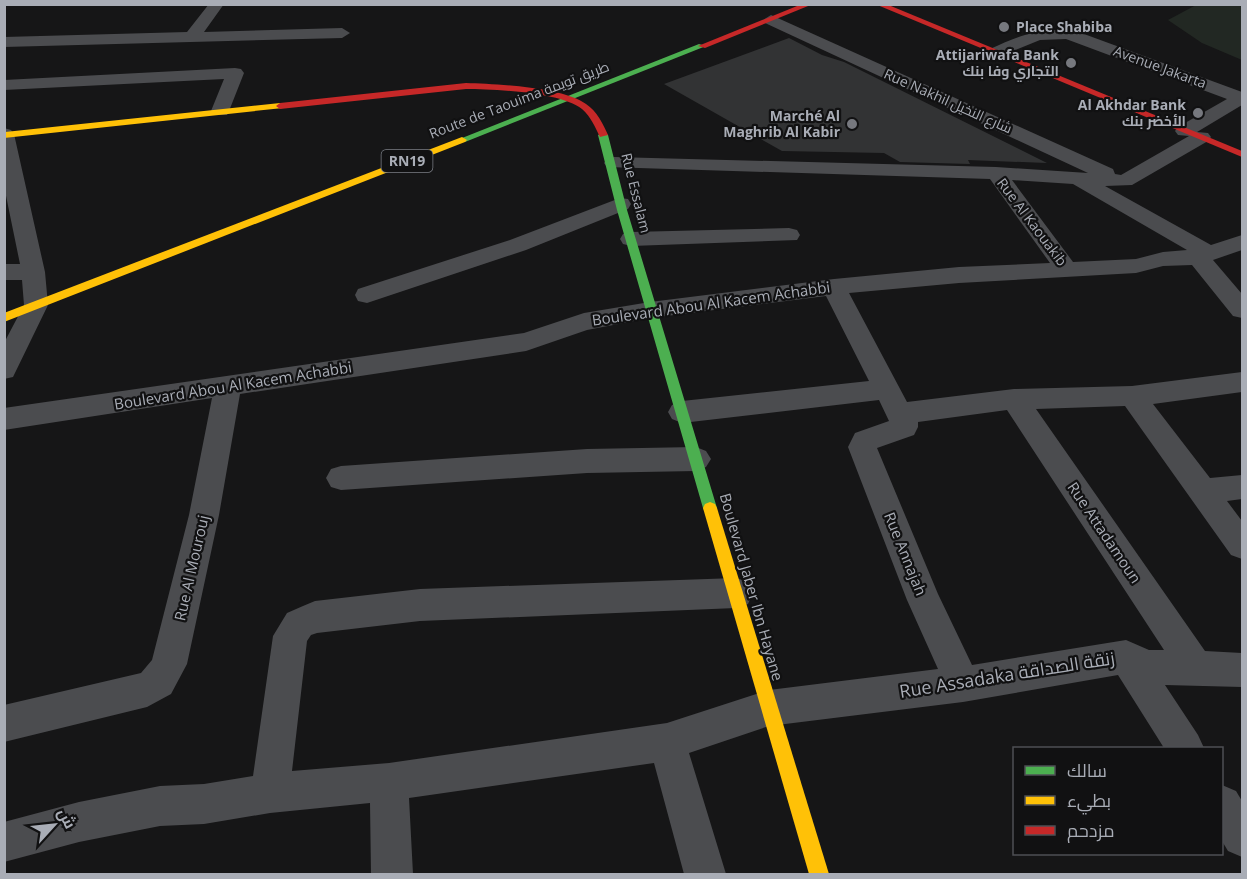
<svg xmlns="http://www.w3.org/2000/svg" width="1247" height="879" font-family="'Open Sans',Cairo,sans-serif">
	<style>
		.green { fill: #222823 }
		.building { fill: #323334 }
		.lines { fill: none; stroke-linecap: round; stroke-linejoin: round }
		.street { fill: #4b4c4f; fill-rule: evenodd }
		.fast { fill: #4caf50; fill-rule: evenodd }
		.slow { fill: #ffc107; fill-rule: evenodd }
		.jam { fill: #c62828; fill-rule: evenodd }
		.poi-dot { fill: #76787e; stroke: #111112; stroke-width: 2 }
		.labels { text-anchor: middle; stroke-width: 4.5; stroke-linejoin: round; paint-order: stroke }
		.far-poi-label { font-size: 14px; font-weight: bold; fill: #a9adb6; stroke: #111112; text-anchor: end }
		.far-street-label { font-size: 14px; fill: #a9adb6; stroke: #111112 }
		.shield { fill: #111112; stroke: #7b7e85; stroke-width: 1.5 }
		.shield-label { font-size: 14px; font-weight: bold; fill: #a9adb6 }
		.street-label { font-size: 15px; fill: #a9adb6; stroke: #111112 }
		.near-street-label { font-size: 18px; fill: #a9adb6; stroke: #111112 }
	</style>
	<rect width="100%" height="100%" fill="#161617"/>
	<polygon class="green" points="1198,4 1242,5 1242,60 1202,43 1168,20"/>
	<polygon class="building" points="789,38 822,55 844,62 1047,163 968,160 970,164 900,162 884,153 782,151 664,84"/>
	<g class="lines">
		<g class="street">
			<polygon points="209,4 224,4 204,32 342,28 350,33 342,38 4,47 4,37 187,32"/>
			<path d="M 771,15 L 1113,169 L 1115,174 L 1121,175 L 1189,136 L 1178,135 L 1175,131 L 1178,127 L 1227,99 L 1066,39 L 1040,40 L 996,58 L 990,57 L 988,53 L 990,49 C 1024,34 1046,24 1084,34 L 1242,92 L 1242,105 L 1197,132 L 1208,133 L 1211,137 L 1208,141 L 1132,185 L 1105,186 L 1211,245 L 1242,235 L 1242,250 L 1213,260 L 1242,294 L 1242,318 L 1233,316 L 1192,265 L 1163,266 L 1136,273 L 959,283 L 849,293 L 907,402 L 1014,389 L 1132,386 L 1242,372 L 1242,392 L 1153,404 L 1210,478 L 1242,475 L 1242,499 L 1227,501 L 1242,521 L 1242,559 L 1231,555 L 1125,406 L 1036,409 L 1205,651 L 1242,653 L 1242,687 L 1165,685 L 1198,735 L 1204,748 L 1164,748 L 1118,675 L 963,702 L 769,726 L 689,753 L 726,874 L 684,874 L 654,763 L 409,798 L 413,874 L 371,874 L 370,803 L 270,813 L 204,824 L 160,826 L 79,842 L 4,862 L 4,822 L 79,802 L 160,786 L 204,784 L 253,776 L 273,636 L 287,613 L 303,606 L 315,601 L 420,589 L 736,578 L 748,582 L 753,593 L 748,604 L 736,608 L 420,621 L 317,633 L 311,635 L 307,641 L 292,771 L 389,763 L 667,723 L 769,690 L 938,669 L 907,600 L 848,447 L 855,433 L 889,421 L 879,400 L 682,423 L 672,419 L 668,412 L 672,405 L 682,401 L 869,381 L 826,296 L 650,318 L 587,330 L 526,351 L 240,394 L 219,515 L 187,664 L 171,694 L 147,707 L 4,742 L 4,705 L 141,673 L 152,660 L 189,515 L 212,398 L 4,430 L 4,408 L 524,333 L 584,313 L 650,302 L 834,279 L 959,267 L 1050,263 L 990,179 L 607,167 L 604,163 L 607,159 L 614,157 L 996,167 L 1088,173 L 765,23 L 763,20 ZM 1012,180 L 1073,184 L 1187,250 L 1163,252 L 1136,259 L 1073,262 ZM 1007,410 L 1164,650 L 1149,650 L 1126,640 L 972,665 L 938,594 L 877,448 L 914,435 L 918,427 L 918,422 Z"/>
			<polygon points="235,68 241,69 244,73 229,111 227,115 213,115 211,111 224,79 4,90 4,80"/>
			<polygon points="4,128 11,130 14,134 45,272 48,305 13,377 4,379 4,343 24,305 22,280 4,280 4,264 20,264 4,186"/>
			<polygon points="620,198 628,199 631,204 628,209 526,250 367,303 358,301 355,295 358,289 510,240"/>
			<polygon points="789,228 797,230 800,235 797,240 631,246 623,244 620,239 623,234 631,232"/>
			<polygon points="696,447 706,451 711,459 706,467 696,471 587,473 341,490 331,487 326,478 331,469 341,466 587,449"/>
			<polygon points="1222,785 1236,791 1242,801 1242,857 1228,851 1222,841"/>
		</g>
		<g class="fast">
			<polygon points="699,44 706,46 465,142 457,140"/>
			<polygon points="603,132 608,135 627,210 717,508 715,512 710,514 705,512 703,508 617,210 598,135"/>
		</g>
		<g class="slow">
			<polygon points="280,103 284,106 283,108 4,138 5,132"/>
			<polygon points="462,137 467,140 465,142 4,322 4,313"/>
			<polygon points="710,502 715,504 717,508 829,874 809,874 703,508 705,504"/>
		</g>
		<g class="jam">
			<polygon points="802,4 813,4 705,48 698,46"/>
			<polygon points="875,4 886,4 1242,151 1242,157"/>
			<path d="M 466,83 C 497,84 562,87 586,104 C 597,111 603,124 608,135 L 600,137 C 595,127 591,117 582,109 C 561,92 494,89 466,89 L 280,109 L 276,106 L 280,103 Z"/>
		</g>
	</g>
	<g class="poi-dot">
		<circle cx="1004" cy="27" r="6"/>
		<circle cx="1071" cy="63" r="6"/>
		<circle cx="1198" cy="113" r="6"/>
		<circle cx="852" cy="124" r="6"/>
	</g>
	<g class="labels">
		<g class="far-poi-label">
			<text x="1016" y="32" text-anchor="start">Place Shabiba</text>
			<text x="1059" y="60">Attijariwafa Bank<tspan x="1059" dy="16">التجاري وفا بنك</tspan></text>
			<text x="1186" y="110">Al Akhdar Bank<tspan x="1186" dy="16">الأخضر بنك</tspan></text>
			<text x="840" y="121">Marché Al<tspan x="840" dy="16">Maghrib Al Kabir</tspan></text>
		</g>
		<g class="far-street-label">
			<text transform="translate(1160 67) rotate(20)" y="5">Avenue Jakarta</text>
			<text transform="translate(519 100) rotate(-21)" y="5">Route de Taouima طريق تويمة</text>
			<text transform="translate(948 101) rotate(24)" y="5">Rue Nakhil شارع النخيل</text>
			<text transform="translate(636 193) rotate(76)" y="5">Rue Essalam</text>
			<text transform="translate(1032 222) rotate(53)" y="5">Rue Al Kaouakib</text>
		</g>
		<rect class="shield" x="381.5" y="150" width="51" height="22" rx="4.5"/>
		<g class="shield-label">
			<text x="407" y="166">RN19</text>
		</g>
		<g class="street-label">
			<text transform="translate(711 304) rotate(-8)" y="5">Boulevard Abou Al Kacem Achabbi</text>
			<text transform="translate(233 386) rotate(-9)" y="5">Boulevard Abou Al Kacem Achabbi</text>
			<text transform="translate(1104 533) rotate(56)" y="5">Rue Attadamoun</text>
			<text transform="translate(905 554) rotate(68)" y="5">Rue Annajah</text>
			<text transform="translate(192 568) rotate(-77)" y="5">Rue Al Mourouj</text>
			<text transform="translate(751 587) rotate(74)" y="5">Boulevard Jaber Ibn Hayane</text>
		</g>
		<g class="near-street-label">
			<text transform="translate(1007 675) rotate(-9)" y="6">Rue Assadaka زنقة الصداقة</text>
		</g>
	</g>
	<rect width="1247" height="879" fill="none" stroke="#a9adb6" stroke-width="12"/>
	<rect x="1013" y="747" width="210" height="108" fill="#111112" stroke="#4e4f54" stroke-width="1.5"/>
	<rect x="1025" y="766" width="30" height="9" fill="#4caf50" stroke="#4e4f54" stroke-width="1.5"/>
	<text x="1067" y="777" font-size="18" fill="#a9adb6">سالك</text>
	<rect x="1025" y="796" width="30" height="9" fill="#ffc107" stroke="#4e4f54" stroke-width="1.5"/>
	<text x="1067" y="807" font-size="18" fill="#a9adb6">بطيء</text>
	<rect x="1025" y="826" width="30" height="9" fill="#c62828" stroke="#4e4f54" stroke-width="1.5"/>
	<text x="1067" y="837" font-size="18" fill="#a9adb6">مزدحم</text>
	<g transform="translate(54 825) rotate(63)" stroke="#111112" stroke-width="4.5" paint-order="stroke">
	<path d="M0-4.5L10 22L0 15L-10 22Z" fill="#a9adb6"/>
	<text y="-9" font-size="16" font-weight="bold" text-anchor="middle" fill="#a9adb6">ش</text>
	</g>
</svg>
